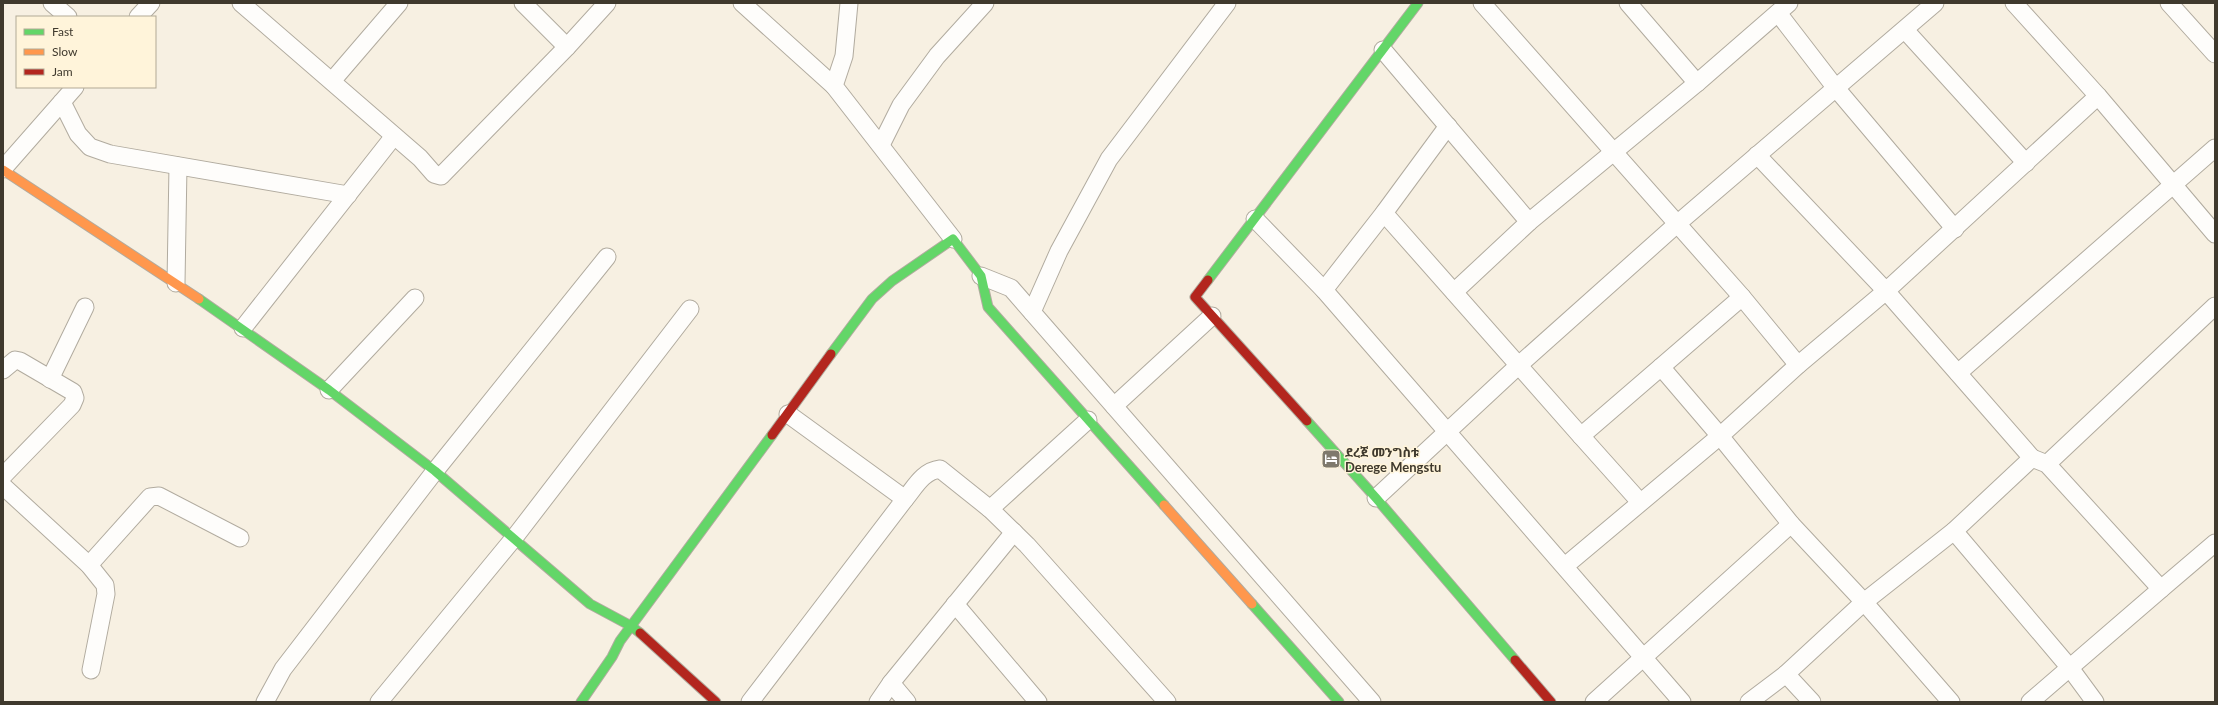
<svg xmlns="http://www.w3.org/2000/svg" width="2218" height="705" font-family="Lato,'Noto Sans Ethiopic',sans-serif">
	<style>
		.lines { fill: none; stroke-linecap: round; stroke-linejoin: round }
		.street-casing { stroke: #b1ab9f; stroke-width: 19 }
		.fast-casing { stroke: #b1ab9f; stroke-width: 11 }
		.slow-casing { stroke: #b1ab9f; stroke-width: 11 }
		.jam-casing { stroke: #b1ab9f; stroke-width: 11 }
		.street { stroke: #fefdfb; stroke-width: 17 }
		.fast { stroke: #63d668; stroke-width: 9 }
		.slow { stroke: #ff974d; stroke-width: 9 }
		.jam { stroke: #b3261e; stroke-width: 9 }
		.labels { text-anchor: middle; stroke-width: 3; stroke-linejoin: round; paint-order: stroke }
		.poi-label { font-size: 13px; font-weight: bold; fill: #3f392d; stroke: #fff4da; text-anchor: start }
	</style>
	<rect width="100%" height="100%" fill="#f7f0e2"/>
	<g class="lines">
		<defs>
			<g id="street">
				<polyline points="52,3 68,17"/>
				<polyline points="241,3 420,158 434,174 441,176 567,47 607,3"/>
				<polyline points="523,3 567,47"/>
				<polyline points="742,3 834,86"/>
				<polyline points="849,3 844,56 834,86 953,239"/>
				<polyline points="1482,3 1742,297 1798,365"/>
				<polyline points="1628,3 1697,83"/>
				<polyline points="2014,3 2098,96 2215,234"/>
				<polyline points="2169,3 2215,54"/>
				<polyline points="1778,13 1835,87 1955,229"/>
				<polyline points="138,17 151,3"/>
				<polyline points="1905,30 2026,163"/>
				<polyline points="1383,50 1529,222 1697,83 1789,3"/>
				<polyline points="332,81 399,3"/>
				<polyline points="62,102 78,134 90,147 110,154 348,195"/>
				<polyline points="881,145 901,105 937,56 985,3"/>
				<polyline points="1757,155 1886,291 2098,96"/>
				<polyline points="3,169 75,87"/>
				<polyline points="1384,213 1581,436 1661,367 1720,436 1565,566"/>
				<polyline points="1255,219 1324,290 1682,702"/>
				<polyline points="981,276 1011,288 1372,702"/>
				<polyline points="176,283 178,166"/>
				<polyline points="1324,290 1384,213 1448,126"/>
				<polyline points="1454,292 1529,222"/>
				<polyline points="1032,312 1059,251 1109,159 1227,3"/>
				<polyline points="243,328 394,136"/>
				<polyline points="1661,367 1742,297"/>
				<polyline points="3,370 15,360 20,361 73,392 75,398 72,405 3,476"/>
				<polyline points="1958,373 2215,148"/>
				<polyline points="50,379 85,307"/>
				<polyline points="329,390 415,298"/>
				<polyline points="1114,406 1212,316"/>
				<polyline points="1581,436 1640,502"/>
				<polyline points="2047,464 2215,306"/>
				<polyline points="3,486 89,565 105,585 106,594 91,670"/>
				<polyline points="1376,498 1519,365 1677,224 1935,3"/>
				<path d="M 905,499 C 915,487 923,471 940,469 L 990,509 L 1027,545 L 1167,702"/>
				<polyline points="990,509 1088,420"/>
				<polyline points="1954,531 2070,668 2095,702"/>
				<polyline points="89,565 150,497 159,496 240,538"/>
				<polyline points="2161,589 2215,543"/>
				<polyline points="955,604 1038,702"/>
				<polyline points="1786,674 1812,702"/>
				<polyline points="891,683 907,702"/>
				<polyline points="265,702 283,669 435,471 607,257"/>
				<polyline points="379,702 514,538 690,309"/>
				<polyline points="750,702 905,499 788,414"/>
				<polyline points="878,702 891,683 1014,532"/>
				<polyline points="1594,702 1791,524"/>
				<polyline points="1749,702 1786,674 1864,602 1954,531 2032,458 2047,464 2161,589 2030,702"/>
				<polyline points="1951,702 1864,602 1791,524 1720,436 1798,365 1886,291 2032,458"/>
			</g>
			<g id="fast">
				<polyline points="1208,280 1418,3"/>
				<polyline points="199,299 329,390 435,471 590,604 631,626 640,633"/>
				<polyline points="831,354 872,299 892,281 953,239 981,276 988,307 1164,505"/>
				<polyline points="1307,421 1376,498 1515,660"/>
				<polyline points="1252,604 1339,702"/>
				<polyline points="581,702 612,657 620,641 772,435"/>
			</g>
			<g id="slow">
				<polyline points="3,170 199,299"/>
				<polyline points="1164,505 1252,604"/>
			</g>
			<g id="jam">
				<polyline points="1208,280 1195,297 1307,421"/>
				<polyline points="772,435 831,354"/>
				<polyline points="640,633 716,702"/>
				<polyline points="1515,660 1551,702"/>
			</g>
		</defs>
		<use href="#street" class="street-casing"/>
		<use href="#fast" class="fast-casing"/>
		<use href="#slow" class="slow-casing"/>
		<use href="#jam" class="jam-casing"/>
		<use href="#street" class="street"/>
		<use href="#fast" class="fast"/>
		<use href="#slow" class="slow"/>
		<use href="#jam" class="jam"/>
	</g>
	<defs>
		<symbol id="hotel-square" viewBox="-11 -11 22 22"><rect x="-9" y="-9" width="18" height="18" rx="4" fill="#7f796c" stroke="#fff4da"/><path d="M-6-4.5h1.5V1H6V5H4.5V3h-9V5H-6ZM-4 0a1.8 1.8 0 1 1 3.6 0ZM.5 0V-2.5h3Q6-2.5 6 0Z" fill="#fff"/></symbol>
	</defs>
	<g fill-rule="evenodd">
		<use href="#hotel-square" x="1320" y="448" width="22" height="22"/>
	</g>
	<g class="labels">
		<g class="poi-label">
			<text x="1345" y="457">ደረጀ መንግስቱ<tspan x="1345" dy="15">Derege Mengstu</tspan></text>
		</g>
	</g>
	<rect width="2218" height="705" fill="none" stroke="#3f392d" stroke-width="8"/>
	<rect x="16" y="16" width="140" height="72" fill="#fff4da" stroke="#b2a995"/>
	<rect x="24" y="29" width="20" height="6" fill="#63d668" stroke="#b2a995"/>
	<text x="52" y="36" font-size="12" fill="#3f392d">Fast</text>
	<rect x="24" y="49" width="20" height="6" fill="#ff974d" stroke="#b2a995"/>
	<text x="52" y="56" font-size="12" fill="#3f392d">Slow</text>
	<rect x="24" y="69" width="20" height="6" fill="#b3261e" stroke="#b2a995"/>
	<text x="52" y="76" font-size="12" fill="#3f392d">Jam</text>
</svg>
